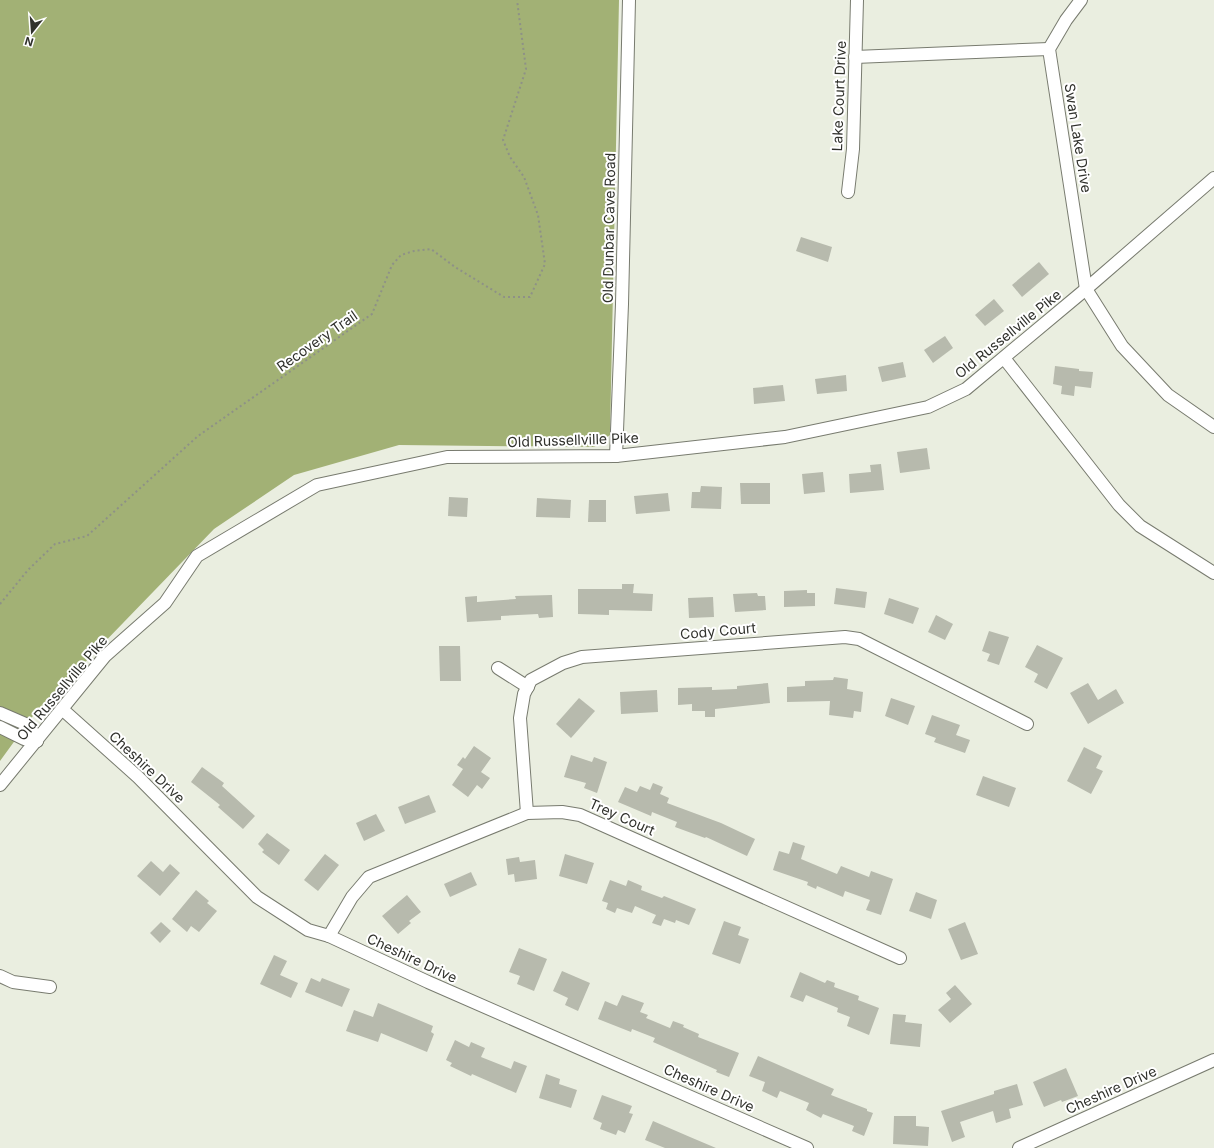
<svg xmlns="http://www.w3.org/2000/svg" width="1214" height="1148" font-family="Inter,sans-serif">
	<style>
		.forest { fill: #a2b175 }
		.building { fill: #b7baad }
		.lines { fill: none; stroke-linecap: round; stroke-linejoin: round }
		.minor-casing { stroke: #787b6f; stroke-width: 14 }
		.path { stroke: #8e9187; stroke-width: 2; stroke-dasharray: 2 3; stroke-linecap: butt }
		.minor { stroke: #fff; stroke-width: 12 }
		.labels { text-anchor: middle; stroke-width: 4; stroke-linejoin: round; paint-order: stroke }
		.street-label { font-size: 14px; fill: #30312c; stroke: #fff }
	</style>
	<rect width="100%" height="100%" fill="#eaeee0"/>
	<polygon class="forest" points="0,0 619,0 610,435 594,447 399,445 294,475 214,529 32,717 0,761"/>
	<g class="building">
		<polygon points="801,237 832,247 828,262 796,251"/>
		<polygon points="1039,262 1049,274 1022,297 1012,285"/>
		<polygon points="994,299 1004,311 985,326 975,315"/>
		<polygon points="945,336 953,348 933,363 924,350"/>
		<polygon points="903,362 906,377 882,382 878,367"/>
		<polygon points="1055,366 1079,369 1079,371 1093,372 1091,388 1075,386 1074,396 1061,394 1062,386 1053,384"/>
		<polygon points="846,375 847,391 817,394 815,379"/>
		<polygon points="783,385 785,401 754,404 753,388"/>
		<polygon points="927,448 930,469 900,473 897,452"/>
		<polygon points="881,464 884,490 850,493 849,474 871,472 870,465"/>
		<polygon points="823,472 825,492 804,494 802,474"/>
		<polygon points="740,483 770,483 770,504 741,504"/>
		<polygon points="701,486 722,487 721,509 691,508 692,492 700,492"/>
		<polygon points="668,493 670,511 636,514 634,496"/>
		<polygon points="449,497 468,498 467,517 448,516"/>
		<polygon points="537,498 571,500 570,518 536,517"/>
		<polygon points="589,500 606,500 606,522 588,522"/>
		<polygon points="622,584 634,584 633,593 653,594 652,611 609,610 609,615 578,614 578,589 622,589"/>
		<polygon points="836,588 867,592 865,608 834,604"/>
		<polygon points="807,590 807,593 815,593 815,606 784,607 784,591"/>
		<polygon points="757,593 758,596 765,596 766,610 735,612 733,594"/>
		<polygon points="552,595 553,617 539,618 538,614 501,616 501,620 467,622 465,597 477,596 477,602 516,599 515,596"/>
		<polygon points="713,597 714,617 689,618 688,598"/>
		<polygon points="889,598 919,608 913,624 884,614"/>
		<polygon points="936,615 953,624 945,640 928,632"/>
		<polygon points="989,631 1009,637 999,665 987,661 990,654 982,651"/>
		<polygon points="1037,645 1063,658 1047,689 1034,682 1038,674 1025,667"/>
		<polygon points="439,646 460,646 461,681 440,681"/>
		<polygon points="834,677 848,679 847,689 863,692 861,712 854,711 853,718 829,715 830,701 787,702 787,687 805,686 805,681 833,680"/>
		<polygon points="768,683 770,703 715,709 715,717 705,717 705,711 692,711 692,704 678,705 678,688 712,687 712,690 737,689 737,686"/>
		<polygon points="1088,683 1098,700 1116,689 1124,703 1088,724 1070,693"/>
		<polygon points="657,690 658,712 621,714 620,692"/>
		<polygon points="579,698 595,711 571,738 556,724"/>
		<polygon points="891,698 915,706 908,725 885,716"/>
		<polygon points="932,715 960,725 956,735 970,740 965,753 934,742 936,738 925,734"/>
		<polygon points="474,746 491,758 481,772 490,778 482,789 477,785 468,797 452,785 463,769 457,765 463,757 465,759"/>
		<polygon points="1084,747 1102,756 1096,768 1103,771 1091,794 1067,781"/>
		<polygon points="571,755 592,762 594,757 607,762 597,793 584,788 586,783 564,777"/>
		<polygon points="202,767 224,783 222,786 255,816 243,829 218,807 220,805 191,782"/>
		<polygon points="983,776 1016,788 1009,807 976,795"/>
		<polygon points="653,783 663,787 660,794 669,798 667,803 721,823 755,839 747,856 706,837 705,838 675,827 677,822 652,812 651,816 618,802 625,787 637,792 640,786 650,790"/>
		<polygon points="429,795 436,812 405,824 398,807"/>
		<polygon points="376,814 385,831 364,841 356,823"/>
		<polygon points="267,833 290,850 279,865 262,852 264,850 258,844"/>
		<polygon points="793,842 805,846 801,859 837,874 841,866 869,877 871,871 893,879 881,915 866,910 870,900 845,891 843,897 817,886 816,889 807,885 808,882 773,870 779,851 789,854"/>
		<polygon points="325,854 339,865 318,891 304,880"/>
		<polygon points="565,854 594,863 587,884 559,876"/>
		<polygon points="519,857 520,862 535,860 537,879 515,882 514,874 508,875 506,859"/>
		<polygon points="151,861 163,872 170,864 180,873 160,896 137,876"/>
		<polygon points="471,872 477,885 450,897 444,884"/>
		<polygon points="610,880 626,886 628,880 642,886 641,890 662,898 664,896 696,909 689,925 676,920 675,923 664,919 661,926 652,923 656,915 635,906 632,913 617,908 615,913 606,909 608,903 602,901"/>
		<polygon points="196,890 209,901 207,903 217,911 199,932 191,926 187,932 172,919"/>
		<polygon points="916,892 937,900 931,919 909,911"/>
		<polygon points="407,895 421,912 409,921 411,923 398,934 382,916"/>
		<polygon points="724,921 741,927 738,935 749,939 740,964 712,954"/>
		<polygon points="161,922 171,931 160,943 150,933"/>
		<polygon points="965,922 978,954 961,960 948,929"/>
		<polygon points="519,948 547,959 534,991 517,984 520,976 509,972"/>
		<polygon points="274,955 287,961 280,975 298,983 291,998 260,984"/>
		<polygon points="562,971 590,983 578,1011 565,1005 568,998 553,991"/>
		<polygon points="800,972 825,983 827,980 835,983 834,987 859,996 858,1000 879,1008 869,1035 847,1026 850,1017 837,1012 838,1008 806,995 803,1002 790,997"/>
		<polygon points="311,978 320,982 322,978 350,989 342,1007 305,992"/>
		<polygon points="955,985 972,1004 950,1023 938,1010 951,999 946,993"/>
		<polygon points="622,995 644,1003 640,1012 648,1015 646,1018 670,1028 673,1021 684,1025 683,1027 699,1034 698,1037 739,1053 729,1077 716,1072 717,1070 653,1042 655,1038 632,1029 631,1032 598,1019 605,1001 617,1006"/>
		<polygon points="378,1003 433,1026 431,1032 434,1034 427,1052 381,1033 378,1042 346,1031 354,1010 373,1017"/>
		<polygon points="893,1014 906,1015 905,1022 922,1024 920,1047 890,1044"/>
		<polygon points="455,1040 469,1047 471,1042 485,1048 481,1057 511,1069 514,1061 527,1066 516,1093 472,1074 471,1076 450,1066 452,1063 446,1060"/>
		<polygon points="758,1056 834,1089 831,1095 867,1109 867,1111 873,1113 864,1136 852,1131 854,1126 823,1114 821,1118 806,1110 809,1103 780,1091 777,1098 762,1091 765,1082 749,1076"/>
		<polygon points="1066,1068 1078,1096 1062,1102 1061,1100 1044,1107 1033,1082"/>
		<polygon points="546,1074 560,1079 559,1084 577,1090 571,1108 539,1098"/>
		<polygon points="1017,1084 1023,1105 1009,1109 1011,1118 996,1123 993,1111 960,1122 965,1137 952,1142 941,1111 994,1094 994,1091"/>
		<polygon points="602,1095 632,1106 629,1113 633,1114 625,1133 618,1130 616,1135 600,1129 602,1123 593,1119"/>
		<polygon points="894,1116 916,1116 916,1126 929,1127 928,1146 893,1144"/>
		<polygon points="653,1121 690,1137 716,1148 665,1148 645,1140"/>
	</g>
	<g class="lines">
		<defs>
			<g id="minor">
				<polyline points="1081,0 1066,20 1049,49 1086,289 1122,346 1168,395 1214,427"/>
				<polyline points="855,57 1049,49"/>
				<polyline points="848,192 853,149 857,0"/>
				<polyline points="1004,358 1119,505 1140,526 1214,573"/>
				<polyline points="616,456 622,304 629,0"/>
				<polyline points="498,668 528,687"/>
				<polyline points="62,709 138,777 257,897 308,930 329,936 428,982 807,1148"/>
				<polyline points="0,713 30,726 37,741"/>
				<polyline points="0,727 24,739 37,741"/>
				<polyline points="0,785 105,656 165,603 197,556 317,485 447,457 616,456 785,437 928,407 966,389 1086,289 1214,178"/>
				<polyline points="527,813 520,718 524,694 531,680 563,663 582,657 845,637 859,639 1027,724"/>
				<polyline points="329,936 352,897 369,877 527,813 562,812 580,815 900,958"/>
				<polyline points="0,976 13,982 50,987"/>
				<polyline points="1019,1148 1214,1060"/>
			</g>
		</defs>
		<use href="#minor" class="minor-casing"/>
		<polyline class="path" points="0,604 28,570 55,544 87,536 198,436 372,314 392,265 401,255 414,251 431,249 455,267 504,297 530,297 545,264 538,215 524,177 510,157 503,140 526,69 517,0"/>
		<use href="#minor" class="minor"/>
	</g>
	<g class="labels">
		<g class="street-label">
			<text transform="translate(839 96) rotate(-88)" y="5">Lake Court Drive</text>
			<text transform="translate(1078 138) rotate(81)" y="5">Swan Lake Drive</text>
			<text transform="translate(609 228) rotate(-89)" y="5">Old Dunbar Cave Road</text>
			<text transform="translate(1008 334) rotate(-39)" y="5">Old Russellville Pike</text>
			<text transform="translate(317 341) rotate(-35)" y="5">Recovery Trail</text>
			<text transform="translate(573 440) rotate(-2)" y="5">Old Russellville Pike</text>
			<text transform="translate(718 631) rotate(-5)" y="5">Cody Court</text>
			<text transform="translate(62 688) rotate(-50)" y="5">Old Russellville Pike</text>
			<text transform="translate(147 767) rotate(43)" y="5">Cheshire Drive</text>
			<text transform="translate(622 817) rotate(24)" y="5">Trey Court</text>
			<text transform="translate(412 958) rotate(25)" y="5">Cheshire Drive</text>
			<text transform="translate(709 1088) rotate(24)" y="5">Cheshire Drive</text>
			<text transform="translate(1111 1090) rotate(-24)" y="5">Cheshire Drive</text>
		</g>
	</g>
	<g transform="translate(32 32) rotate(197)" stroke="#ffffff" stroke-width="3" paint-order="stroke">
	<path d="M0-3L7 15L0 10L-7 15Z" fill="#30312c"/>
	<text y="-6" font-size="11" font-weight="bold" text-anchor="middle" fill="#30312c">N</text>
	</g>
</svg>
